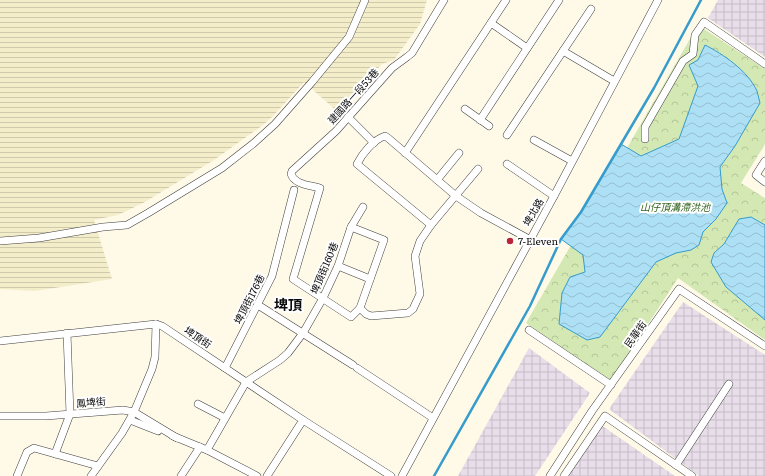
<svg xmlns="http://www.w3.org/2000/svg" width="765" height="476" font-family="Literata,'Noto Sans TC',serif">
	<style>
		.industrial { fill: url(#industrial-grid) }
		.farmland { fill: url(#farmland-rules) }
		.park { fill: url(#park-crowns) }
		.water { fill: url(#water-waves); stroke: #359ccc }
		.lines { fill: none; stroke-linecap: round; stroke-linejoin: round }
		.stream { stroke: #359ccc; stroke-width: 2.5 }
		.street-casing { stroke: #3e3e3e; stroke-width: 8 }
		.street { stroke: #fff; stroke-width: 7 }
		.poi-dot { fill: #b92538; stroke: #fff; stroke-width: 1.5 }
		.labels { text-anchor: middle; stroke-width: 4; stroke-linejoin: round; paint-order: stroke }
		.street-label { font-size: 10px; fill: #0b0b0b; stroke: #fff }
		.park-label { font-size: 10px; font-style: italic; fill: #30611c; stroke: #fff }
		.poi-label { font-size: 10px; fill: #0b0b0b; stroke: #fff; text-anchor: start }
		.district-label { font-size: 14px; font-weight: bold; fill: #0b0b0b; stroke: #fff }
	</style>
	<defs>
		<pattern id="industrial-grid" width="8" height="8" patternUnits="userSpaceOnUse"><rect width="8" height="8" fill="#e8deea"/><path d="M0 4h8M4 0v8" fill="none" stroke="#c6bdc7"/></pattern>
		<pattern id="farmland-rules" width="6" height="5" patternUnits="userSpaceOnUse"><rect width="6" height="5" fill="#f4edca"/><path d="M0 2.5h6" fill="none" stroke="#d0caac"/></pattern>
		<pattern id="park-crowns" width="20" height="18" patternUnits="userSpaceOnUse"><rect width="20" height="18" fill="#d3e8b3"/><path d="M2 6a3 3 0 1 1 6 0M12 15a3 3 0 1 1 6 0" fill="none" stroke="#b4c699"/></pattern>
		<pattern id="water-waves" width="16" height="10" patternUnits="userSpaceOnUse"><rect width="16" height="10" fill="#aee0f5"/><path d="M0 5q4-4 8 0t8 0" fill="none" stroke="#94bfd1"/></pattern>
	</defs>
	<rect width="100%" height="100%" fill="#fff9e8"/>
	<g class="industrial">
		<polygon points="718,0 765,0 765,57 708,18"/>
		<polygon points="683,302 765,355 765,476 699,476 609,409"/>
		<polygon points="529,348 590,393 535,476 458,476"/>
		<polygon points="601,425 675,476 566,476"/>
	</g>
	<polygon class="farmland" points="0,0 427,0 420,24 394,60 382,64 339,113 304,82 273,116 263,125 214,160 145,202 118,215 94,220 112,279 35,291 0,289"/>
	<polygon class="park" points="698,25 765,69 765,144 741,183 765,198 765,340 678,278 611,381 526,323"/>
	<g class="water">
		<path d="M 705,45 C 723,54 748,71 757,91 C 758,95 759,99 760,103 L 735,146 L 720,167 L 722,189 L 727,203 L 716,219 L 703,232 L 699,245 L 691,250 L 676,253 L 656,262 L 600,337 L 587,340 L 559,324 L 562,293 L 570,277 L 585,272 L 583,255 L 561,239 L 581,212 L 621,144 L 641,156 L 679,139 L 698,86 L 689,65 L 698,60 Z"/>
		<polygon points="751,217 765,225 765,320 726,287 711,262 714,253 724,244 739,219"/>
	</g>
	<g class="lines">
		<polyline class="stream" points="434,476 530,306 561,239 581,212 654,88 701,0"/>
		<defs>
			<g id="street">
				<polyline points="491,23 527,48"/>
				<polyline points="563,51 614,81"/>
				<polyline points="465,109 489,126"/>
				<polyline points="348,117 374,143"/>
				<polyline points="480,120 559,0"/>
				<polyline points="507,135 591,9"/>
				<polyline points="645,139 645,127 683,61 693,54 695,35 704,22 765,64"/>
				<polyline points="534,140 572,161"/>
				<polyline points="405,153 506,0"/>
				<polyline points="765,161 756,175 765,182"/>
				<polyline points="507,164 554,196"/>
				<polyline points="437,180 459,153"/>
				<path d="M 431,225 L 357,164 C 362,154 373,140 385,136 L 388,138 L 456,196 L 481,213 L 529,239"/>
				<path d="M 351,227 L 384,240 L 360,308 L 351,317 L 293,279 L 320,188 C 310,185 295,185 291,174 L 292,171 L 336,131 L 392,68 L 407,57 L 412,53 L 444,0"/>
				<polyline points="0,241 39,238 103,227 127,225 148,213 222,168 254,143 275,124 312,82 349,37 365,0"/>
				<polyline points="338,266 370,279"/>
				<polyline points="258,305 353,365"/>
				<polyline points="360,308 366,314 371,316 408,313 413,309 420,294 415,256 420,241 431,225 478,169"/>
				<polyline points="529,330 611,385"/>
				<polyline points="0,341 156,324 162,326 303,420 267,476"/>
				<polyline points="225,368 272,276 294,190"/>
				<polyline points="357,368 433,418"/>
				<polyline points="198,404 225,418"/>
				<polyline points="0,416 46,416 123,410 134,412 177,438"/>
				<polyline points="130,420 158,431"/>
				<polyline points="303,420 391,476"/>
				<polyline points="173,436 207,450 257,476"/>
				<polyline points="207,450 246,382 280,360 288,353 303,333 323,298 338,266 351,227 363,207"/>
				<polyline points="55,454 70,414 67,333"/>
				<polyline points="676,465 729,384"/>
				<polyline points="17,476 27,452 34,448 98,466"/>
				<polyline points="91,476 122,433 134,412 152,369 155,357 156,324"/>
				<polyline points="181,476 200,447"/>
				<polyline points="402,476 554,196 658,0"/>
				<polyline points="550,476 592,411 679,289 765,346"/>
				<polyline points="564,476 605,416 692,476"/>
			</g>
		</defs>
		<use href="#street" class="street-casing"/>
		<use href="#street" class="street"/>
	</g>
	<circle class="poi-dot" cx="510" cy="241" r="4"/>
	<g class="labels">
		<g class="street-label">
			<text transform="translate(353 96) rotate(-48)" y="4">建國路一段53巷</text>
			<text transform="translate(533 212) rotate(-60)" y="4">埤北路</text>
			<text transform="translate(324 268) rotate(-67)" y="4">埤頂街160巷</text>
			<text transform="translate(249 299) rotate(-63)" y="4">埤頂街176巷</text>
			<text transform="translate(635 334) rotate(-55)" y="4">民華街</text>
			<text transform="translate(198 337) rotate(34)" y="4">埤頂街</text>
			<text transform="translate(91 402) rotate(-5)" y="4">鳳埤街</text>
		</g>
		<g class="park-label">
			<text x="675" y="211">山仔頂溝滯洪池</text>
		</g>
		<g class="poi-label">
			<text x="518" y="245">7-Eleven</text>
		</g>
		<g class="district-label">
			<text x="288" y="310">埤頂</text>
		</g>
	</g>
</svg>
